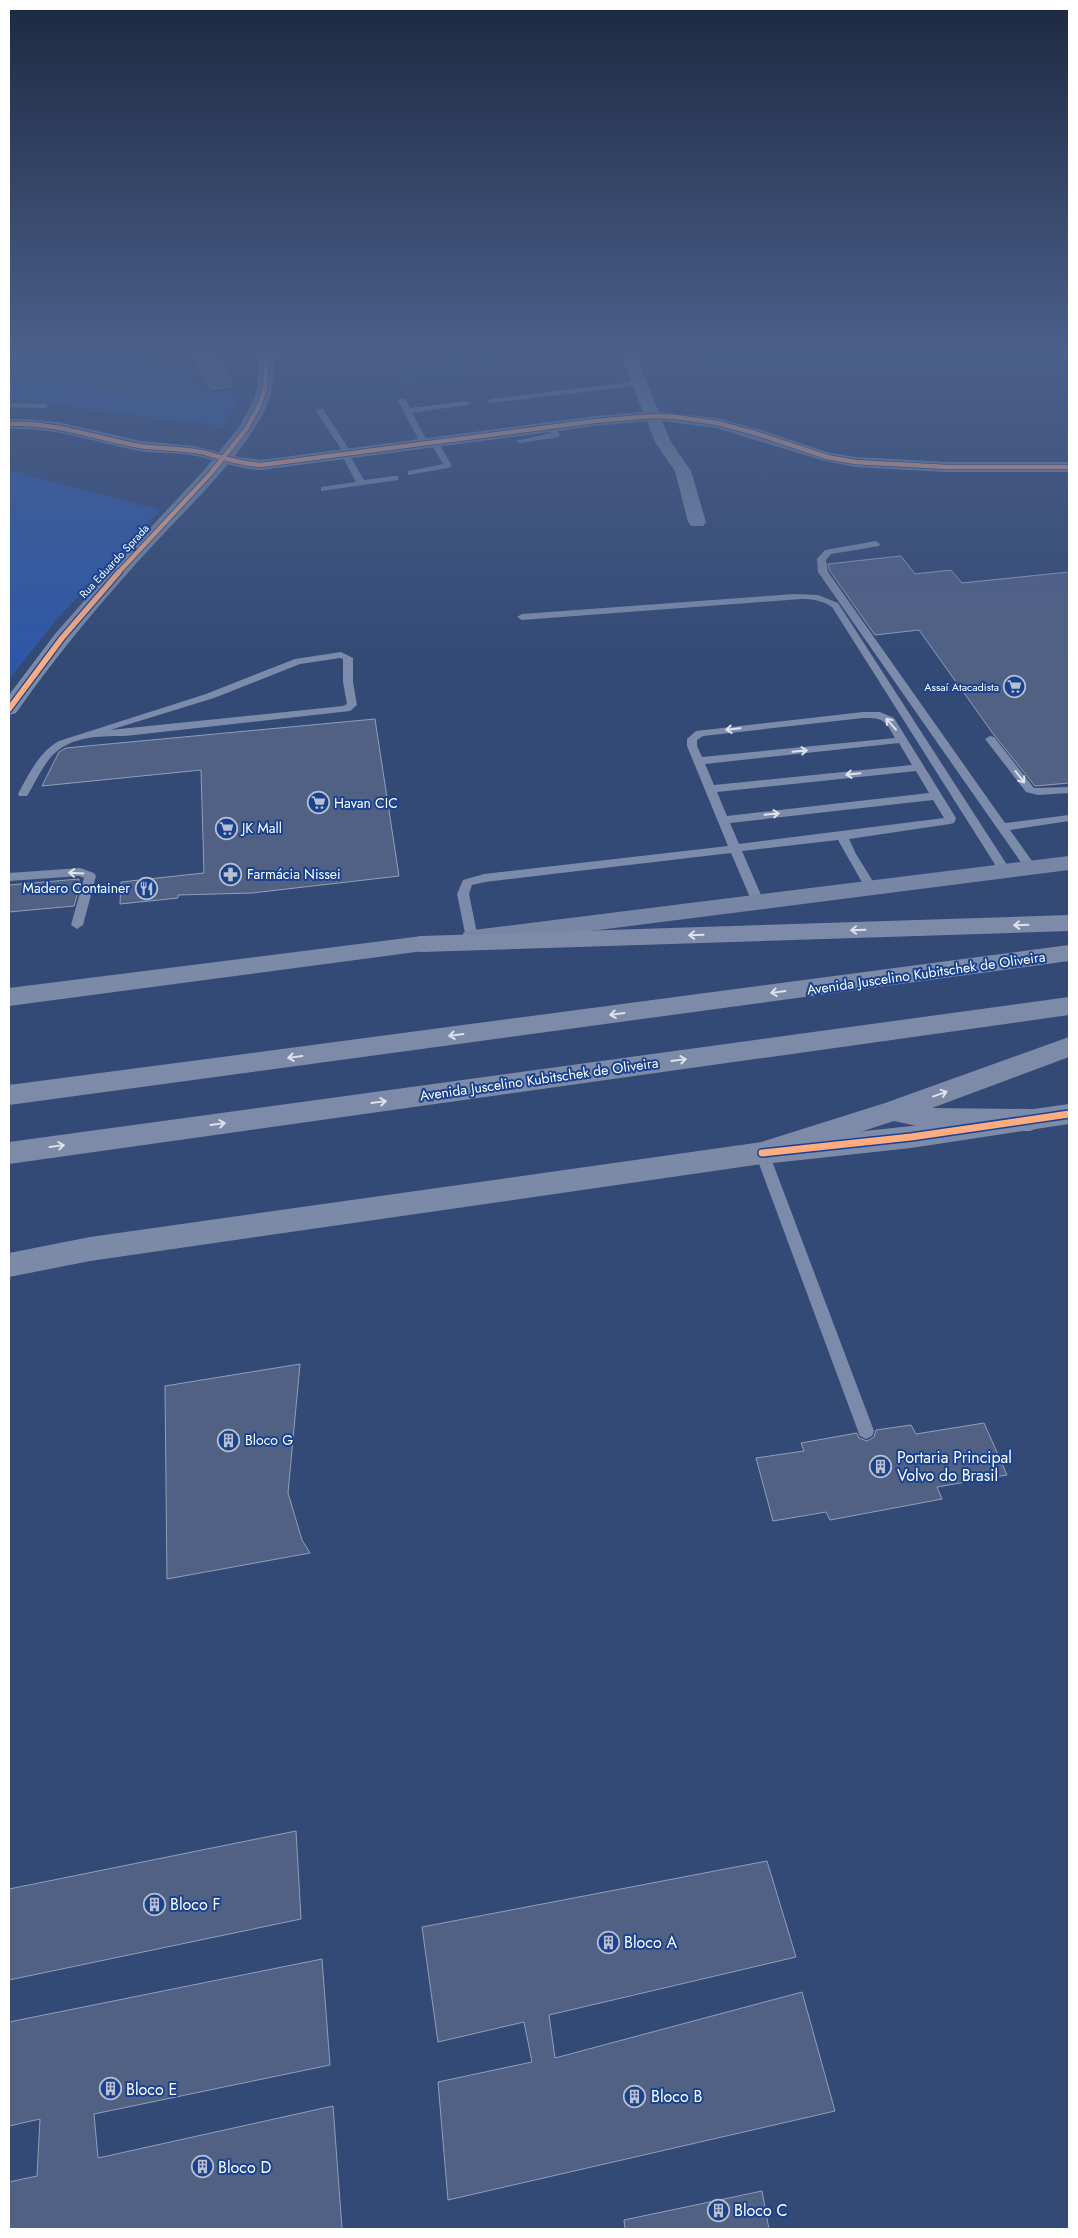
<svg xmlns="http://www.w3.org/2000/svg" width="1078" height="2238" font-family="Jost,sans-serif">
	<style>
		.green { fill: #2d58a8 }
		.lines { fill: none; stroke-linecap: round; stroke-linejoin: round }
		.stream { stroke: #324f88; stroke-width: 4.5 }
		.building { fill: #506184; stroke: #919eb7 }
		.service { fill: #7c8ba9; fill-rule: evenodd }
		.minor { fill: #7c8ba9; fill-rule: evenodd }
		.tertiary { fill: #7c8ba9; fill-rule: evenodd }
		.secondary { fill: #7886a5; fill-rule: evenodd }
		.primary { fill: #7b8ba7; fill-rule: evenodd }
		.motorway { fill: #7d8ba9; fill-rule: evenodd }
		.cycleway-far2-casing { stroke: #194291; stroke-width: 6 }
		.cycleway-far1-casing { stroke: #194291; stroke-width: 8 }
		.cycleway-casing { stroke: #194291; stroke-width: 10 }
		.cycleway-far2 { stroke: #ffac80; stroke-width: 4.5 }
		.cycleway-far1 { stroke: #ffac80; stroke-width: 5.5 }
		.cycleway { stroke: #ffac80; stroke-width: 7 }
		.oneway { stroke: #dee2ea }
		.labels { text-anchor: middle; stroke-width: 4; stroke-linejoin: round; paint-order: stroke }
		.far-street-label { font-size: 11px; fill: #fff; stroke: #194291 }
		.far-poi-label { font-size: 11px; fill: #fff; stroke: #194291; text-anchor: end }
		.poi-label { font-size: 14px; fill: #fff; stroke: #194291; text-anchor: start }
		.street-label { font-size: 14px; fill: #fff; stroke: #194291 }
		.near-poi-label { font-size: 16px; fill: #fff; stroke: #194291; text-anchor: start }
	</style>
	<rect width="100%" height="100%" fill="#344a76"/>
	<g class="green">
		<polygon points="9,349 126,349 151,368 209,391 242,393 224,426 9,399"/>
		<polygon points="701,349 1069,349 1069,362 968,357 793,364 764,363"/>
		<polygon points="9,470 160,510 56,620 9,679"/>
	</g>
	<g class="lines">
		<g class="stream">
			<polyline points="691,349 754,364 776,366 874,365 976,359 1069,364"/>
			<path d="M 14,378 C 93,384 171,392 250,395"/>
			<polyline points="300,394 385,389 507,349"/>
		</g>
	</g>
	<g class="building">
		<polygon points="216,354 233,386 211,389 194,356"/>
		<polygon points="901,556 915,574 951,570 962,583 1069,572 1069,783 1035,786 994,735 919,630 875,635 830,571 828,564"/>
		<polygon points="375,719 399,876 252,893 178,895 178,898 120,904 121,882 204,873 201,770 42,786 59,752 66,748"/>
		<polygon points="79,879 79,888 74,906 9,912 9,885"/>
		<polygon points="300,1364 288,1493 302,1540 310,1553 167,1579 165,1386"/>
		<polygon points="984,1423 1007,1475 937,1487 942,1499 830,1520 826,1512 773,1521 756,1458 804,1451 801,1443 857,1433 859,1438 867,1441 874,1437 876,1430 911,1425 916,1434"/>
		<polygon points="296,1831 301,1919 9,1980 9,1889"/>
		<polygon points="767,1861 796,1957 549,2015 555,2058 802,1992 835,2111 448,2200 438,2082 532,2062 524,2022 438,2042 422,1927"/>
		<polygon points="322,1959 330,2065 94,2114 98,2158 333,2106 342,2229 9,2229 9,2182 37,2176 40,2119 9,2126 9,2022"/>
		<polygon points="762,2191 769,2229 625,2229 624,2220"/>
	</g>
	<g class="lines">
		<g class="service">
			<polygon points="639,381 642,381 642,385 491,403 487,401 491,399"/>
			<polygon points="399,399 405,399 410,408 467,401 471,403 467,405 412,413 429,444 425,446 421,444 398,401"/>
			<polygon points="9,403 45,404 49,406 45,408 9,407"/>
			<polygon points="317,409 323,409 352,454 350,456 364,480 395,476 398,476 398,480 321,491 321,487 356,482 341,454 343,452 316,411"/>
			<polygon points="549,425 555,425 560,435 559,437 520,443 516,441 551,433"/>
			<polygon points="431,440 437,440 452,466 448,468 408,475 408,471 443,464 430,442"/>
			<polygon points="876,541 880,544 879,546 831,554 826,560 828,572 1005,823 1069,815 1069,821 1010,830 1037,868 1035,871 1027,871 818,572 817,559 825,550"/>
			<path d="M 794,594 L 818,595 L 838,603 L 1011,871 L 1009,874 L 1001,874 L 832,607 C 822,600 812,599 801,599 L 522,620 L 517,617 L 522,614 Z"/>
			<path d="M 341,652 L 353,658 L 353,682 L 357,705 L 350,711 L 125,736 C 97,736 65,736 47,762 C 39,773 34,785 27,796 L 19,796 L 18,794 C 29,774 38,753 59,741 L 206,694 L 295,659 ZM 340,658 L 343,659 L 343,682 L 347,704 L 343,706 L 110,730 L 214,698 L 300,664 Z"/>
			<path d="M 863,712 L 880,712 L 894,718 L 956,818 L 954,823 L 950,824 L 849,839 L 856,854 L 877,888 L 875,891 L 867,891 L 838,840 L 742,851 L 764,902 L 758,906 L 752,902 L 731,853 L 485,882 L 472,885 L 469,894 L 478,938 L 472,942 L 466,938 L 457,894 L 463,880 L 484,874 L 728,846 L 687,746 L 687,739 L 696,731 ZM 863,718 C 884,718 885,720 895,738 L 702,757 L 697,746 L 697,740 L 703,736 ZM 899,743 L 912,765 L 714,785 L 705,764 ZM 916,771 L 929,793 L 727,816 L 717,792 ZM 933,800 L 944,818 L 739,844 L 730,823 Z"/>
			<polygon points="990,736 994,737 1034,788 1069,787 1069,793 1038,795 1026,792 985,739"/>
			<polygon points="80,868 94,873 96,876 83,925 77,929 71,925 84,878 79,876 9,881 9,873"/>
			<polygon points="762,1148 767,1149 769,1153 874,1431 872,1436 866,1439 860,1436 858,1431 755,1153 757,1149"/>
		</g>
		<path class="minor" d="M 619,349 L 633,349 L 659,412 L 717,418 L 761,430 L 830,453 L 855,457 L 947,462 L 1069,462 L 1069,472 L 947,472 L 855,467 L 821,460 L 716,428 L 662,421 L 671,442 L 691,471 L 706,522 L 703,526 L 691,526 L 688,522 L 675,471 L 655,442 L 647,421 L 595,426 L 261,470 C 240,469 221,462 201,457 C 181,452 160,454 140,451 C 96,443 55,427 9,429 L 9,419 L 25,419 L 58,422 L 141,441 L 194,446 L 238,457 L 261,460 L 595,416 L 643,412 Z"/>
		<polygon class="tertiary" points="1069,1104 1069,1124 911,1148 773,1163 763,1160 759,1152 763,1144 773,1141 911,1126"/>
		<polygon class="secondary" points="1069,856 1069,870 473,946 464,944 461,938 464,932 473,930"/>
		<g class="primary">
			<path d="M 260,349 L 274,349 C 275,371 274,392 264,412 C 237,462 193,502 155,543 C 105,597 58,653 16,713 L 9,715 L 9,695 L 55,634 L 113,568 L 205,469 L 239,427 L 252,404 L 257,389 Z"/>
			<polygon points="422,936 431,938 434,944 431,950 9,1006 9,988"/>
			<polygon points="762,1142 772,1145 776,1153 772,1161 762,1164 90,1261 9,1277 9,1253 90,1237"/>
		</g>
		<g class="motorway">
			<polygon points="1069,915 1069,931 422,952 413,950 410,944 413,938 422,936"/>
			<polygon points="1069,945 1069,961 9,1105 9,1085"/>
			<polygon points="1069,997 1069,1015 9,1164 9,1142"/>
			<polygon points="1069,1037 1069,1057 932,1108 1030,1109 1040,1113 1044,1120 1040,1127 1030,1131 940,1131 894,1121 762,1164 752,1161 748,1153 752,1145 885,1103"/>
		</g>
		<defs>
			<g id="cycleway-far2">
				<path d="M 9,424 C 55,422 96,438 140,446 C 161,449 181,448 201,452 C 222,457 240,464 261,465 L 595,421 L 652,416 L 676,417 L 717,423 L 755,433 L 827,457 L 855,462 L 947,467 L 1069,467"/>
				<polyline points="118,573 211,473 247,428 260,404 265,389 267,349"/>
			</g>
			<polyline id="cycleway-far1" points="9,709 62,638 119,572"/>
			<polyline id="cycleway" points="762,1153 911,1137 1069,1114"/>
		</defs>
		<use href="#cycleway-far2" class="cycleway-far2-casing"/>
		<use href="#cycleway-far1" class="cycleway-far1-casing"/>
		<use href="#cycleway" class="cycleway-casing"/>
		<use href="#cycleway-far2" class="cycleway-far2"/>
		<use href="#cycleway-far1" class="cycleway-far1"/>
		<use href="#cycleway" class="cycleway"/>
	</g>
	<defs><path id="oneway-shaft" d="M-6 0H5M1.5-3L5.5 0L1.5 3" fill="none" stroke-width="1.6" stroke-linecap="round" stroke-linejoin="round" transform="scale(1.25)"/></defs>
	<g class="oneway">
		<use href="#oneway-shaft" transform="translate(891 724) rotate(-131)"/>
		<use href="#oneway-shaft" transform="translate(733 729) rotate(174)"/>
		<use href="#oneway-shaft" transform="translate(800 751) rotate(-6)"/>
		<use href="#oneway-shaft" transform="translate(853 774) rotate(174)"/>
		<use href="#oneway-shaft" transform="translate(1020 777) rotate(52)"/>
		<use href="#oneway-shaft" transform="translate(772 814) rotate(-6)"/>
		<use href="#oneway-shaft" transform="translate(76 873) rotate(-177)"/>
		<use href="#oneway-shaft" transform="translate(1021 925) rotate(178)"/>
		<use href="#oneway-shaft" transform="translate(858 930) rotate(178)"/>
		<use href="#oneway-shaft" transform="translate(696 935) rotate(178)"/>
		<use href="#oneway-shaft" transform="translate(778 992) rotate(172)"/>
		<use href="#oneway-shaft" transform="translate(617 1014) rotate(172)"/>
		<use href="#oneway-shaft" transform="translate(456 1035) rotate(172)"/>
		<use href="#oneway-shaft" transform="translate(295 1057) rotate(172)"/>
		<use href="#oneway-shaft" transform="translate(679 1060) rotate(-8)"/>
		<use href="#oneway-shaft" transform="translate(940 1094) rotate(-20)"/>
		<use href="#oneway-shaft" transform="translate(379 1102) rotate(-8)"/>
		<use href="#oneway-shaft" transform="translate(218 1124) rotate(-8)"/>
		<use href="#oneway-shaft" transform="translate(57 1146) rotate(-8)"/>
	</g>
	<linearGradient id="sky" x2="0" y2="1"><stop stop-color="#1d2941"/><stop offset="0.53" stop-color="#4a608a"/><stop offset="1" stop-color="#4a608a" stop-opacity="0"/></linearGradient>
	<rect width="1078" height="662" fill="url(#sky)"/>
	<defs>
		<symbol id="supermarket-ring" viewBox="-11 -11 22 22"><circle r="9.5" fill="#194291" stroke="#b8c0cf" stroke-width="1.5"/><path d="M-6-5.5h2.5l.6 2H6L4.5 2H-2.5L-4.4-4H-6ZM-1.5 3.2a1.3 1.3 0 1 0 .1 0ZM3 3.2a1.3 1.3 0 1 0 .1 0Z" fill="#b8c0cf"/></symbol>
		<symbol id="pharmacy-ring" viewBox="-11 -11 22 22"><circle r="9.5" fill="#194291" stroke="#b8c0cf" stroke-width="1.5"/><path d="M-2-6h4v4h4v4h-4v4h-4v-4h-4v-4h4Z" fill="#b8c0cf"/></symbol>
		<symbol id="restaurant-ring" viewBox="-11 -11 22 22"><circle r="9.5" fill="#194291" stroke="#b8c0cf" stroke-width="1.5"/><path d="M-5-6h1v4h1v-4h1v4h1v-4h1v5L-1.5 .5V6h-2V.5L-5-1ZM5-6V6H3V1.5H1.5Q1.5-4 5-6Z" fill="#b8c0cf"/></symbol>
		<symbol id="building-ring" viewBox="-11 -11 22 22"><circle r="9.5" fill="#194291" stroke="#b8c0cf" stroke-width="1.5"/><path d="M-4-6H4V6H1V3H-1V6H-4ZM-2.5-4.3h1.7v1.8h-1.7ZM.8-4.3h1.7v1.8H.8ZM-2.5-1h1.7V.8h-1.7ZM.8-1h1.7V.8H.8Z" fill="#b8c0cf"/></symbol>
	</defs>
	<g fill-rule="evenodd">
		<use href="#supermarket-ring" x="1002" y="674" width="25" height="25"/>
		<use href="#supermarket-ring" x="306" y="790" width="25" height="25"/>
		<use href="#supermarket-ring" x="214" y="816" width="25" height="25"/>
		<use href="#pharmacy-ring" x="218" y="862" width="25" height="25"/>
		<use href="#restaurant-ring" x="134" y="876" width="25" height="25"/>
		<use href="#building-ring" x="216" y="1428" width="25" height="25"/>
		<use href="#building-ring" x="868" y="1454" width="25" height="25"/>
		<use href="#building-ring" x="142" y="1892" width="25" height="25"/>
		<use href="#building-ring" x="596" y="1930" width="25" height="25"/>
		<use href="#building-ring" x="98" y="2076" width="25" height="25"/>
		<use href="#building-ring" x="622" y="2084" width="25" height="25"/>
		<use href="#building-ring" x="190" y="2154" width="25" height="25"/>
		<use href="#building-ring" x="706" y="2198" width="25" height="25"/>
	</g>
	<g class="labels">
		<g class="far-street-label">
			<text transform="translate(114 561) rotate(-47)" y="4">Rua Eduardo Sprada</text>
		</g>
		<g class="far-poi-label">
			<text x="999" y="691">Assaí Atacadista</text>
		</g>
		<g class="poi-label">
			<text x="334" y="808">Havan CIC</text>
			<text x="242" y="833">JK Mall</text>
			<text x="247" y="879">Farmácia Nissei</text>
			<text x="130" y="893" text-anchor="end">Madero Container</text>
			<text x="245" y="1445">Bloco G</text>
		</g>
		<g class="street-label">
			<text transform="translate(926 973) rotate(-8)" y="5">Avenida Juscelino Kubitschek de Oliveira</text>
			<text transform="translate(539 1079) rotate(-8)" y="5">Avenida Juscelino Kubitschek de Oliveira</text>
		</g>
		<g class="near-poi-label">
			<text x="897" y="1463">Portaria Principal<tspan x="897" dy="18">Volvo do Brasil</tspan></text>
			<text x="170" y="1910">Bloco F</text>
			<text x="624" y="1948">Bloco A</text>
			<text x="126" y="2095">Bloco E</text>
			<text x="651" y="2102">Bloco B</text>
			<text x="218" y="2173">Bloco D</text>
			<text x="734" y="2216">Bloco C</text>
		</g>
	</g>
	<rect width="1078" height="2238" fill="none" stroke="#ffffff" stroke-width="20"/>
</svg>
